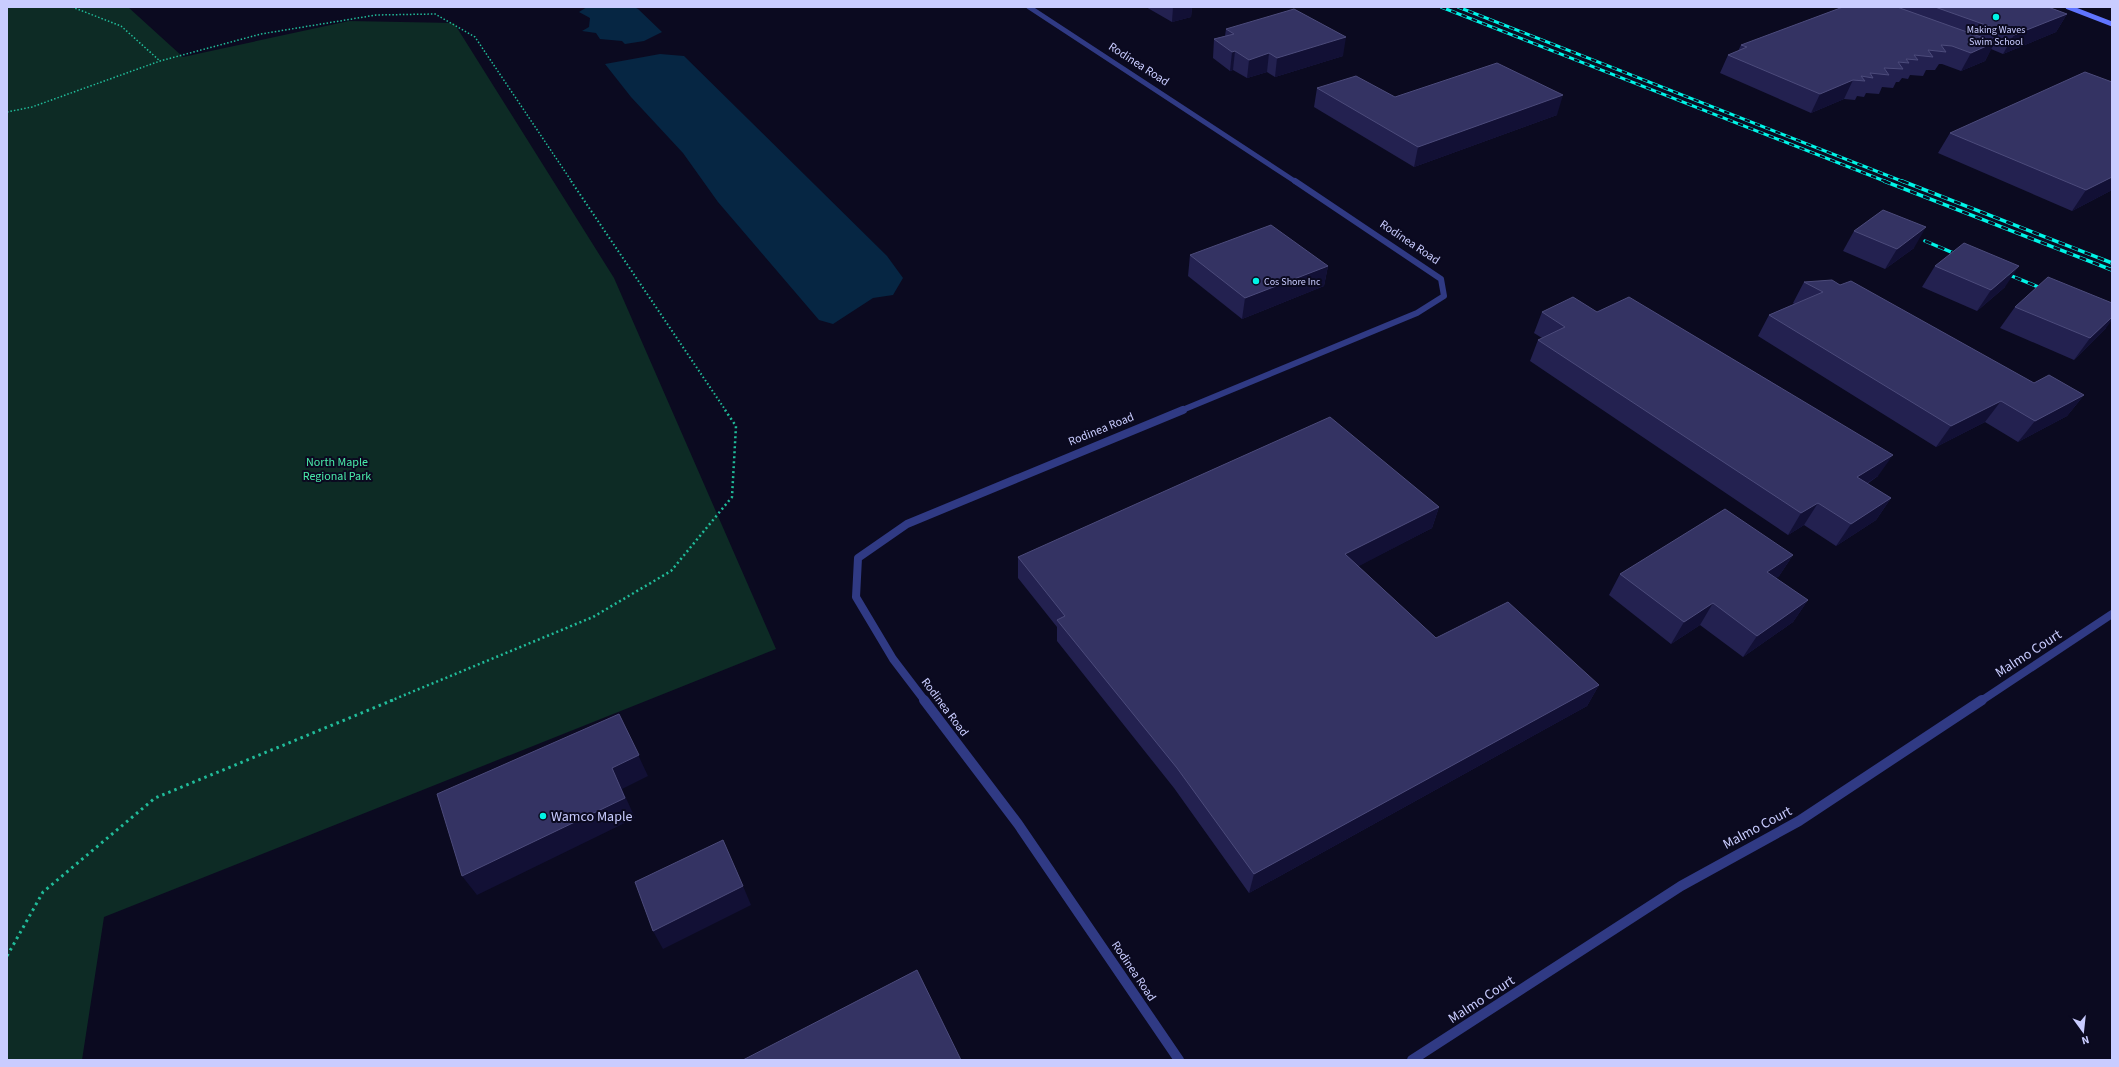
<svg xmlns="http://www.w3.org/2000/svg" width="2119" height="1067" font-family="'Source Sans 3',sans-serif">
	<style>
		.green { fill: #0d2b25 }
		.water { fill: #062643 }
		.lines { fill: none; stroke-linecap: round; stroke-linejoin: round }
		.path-far3 { stroke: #21bc9a; stroke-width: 1.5; stroke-dasharray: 1.5 2; stroke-linecap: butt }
		.path-far2 { stroke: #21bc9a; stroke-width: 2; stroke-dasharray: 1.5 2.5; stroke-linecap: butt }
		.path-far1 { stroke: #21bc9a; stroke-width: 2.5; stroke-dasharray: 2 3; stroke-linecap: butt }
		.path { stroke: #21bc9a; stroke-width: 3; stroke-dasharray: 2.5 4; stroke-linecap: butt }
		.minor-far3 { stroke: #303a84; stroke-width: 5 }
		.minor-far2 { stroke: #303a84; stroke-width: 6 }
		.minor-far1 { stroke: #303a84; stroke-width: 8 }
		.minor { stroke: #303a84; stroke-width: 10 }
		.secondary { stroke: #6075ff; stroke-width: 5 }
		.rail-far1-casing { stroke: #00f4e6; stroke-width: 3 }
		.rail-casing { stroke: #00f4e6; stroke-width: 3.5 }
		.rail-far1 { stroke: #0b0a20; stroke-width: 2; stroke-dasharray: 5.5; stroke-linecap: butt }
		.rail { stroke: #0b0a20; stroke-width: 2.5; stroke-dasharray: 7; stroke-linecap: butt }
		.wall { fill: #232150 }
		.shaded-wall { fill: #121035 }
		.building { fill: #343363; stroke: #4c4b7b }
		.poi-dot { fill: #00f4e6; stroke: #0b0a20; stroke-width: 1.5 }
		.labels { text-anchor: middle; stroke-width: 4; stroke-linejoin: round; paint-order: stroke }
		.far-poi-label { font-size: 10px; fill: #c9ccff; stroke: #0b0a20 }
		.street-label { font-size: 12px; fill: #c9ccff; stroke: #0b0a20 }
		.park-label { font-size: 12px; fill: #49eba9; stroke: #0b0a20 }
		.near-street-label { font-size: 14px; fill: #c9ccff; stroke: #0b0a20 }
		.near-poi-label { font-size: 14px; fill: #c9ccff; stroke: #0b0a20; text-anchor: start }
	</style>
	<rect width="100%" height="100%" fill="#0b0a20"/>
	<polygon class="green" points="7,7 128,7 183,57 349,21 454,23 614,278 776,649 104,917 82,1060 7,1060"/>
	<g class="water">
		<polygon points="587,7 634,7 638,9 662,32 644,41 625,44 622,41 600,39 596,33 582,31 589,27 590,18 579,12"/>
		<polygon points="660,54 684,56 887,256 903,278 893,295 873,298 833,324 819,320 718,202 683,153 631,97 605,64"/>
	</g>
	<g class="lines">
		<g class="path-far3">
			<polyline points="72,7 121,26 160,61"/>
			<polyline points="7,112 32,107 160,61 261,34 376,15 435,14 475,37 572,182"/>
		</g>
		<polyline class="path-far2" points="571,181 726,411"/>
		<polyline class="path-far1" points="390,701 593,617 671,571 732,497 736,426 725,410"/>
		<polyline class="path" points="7,956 43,892 155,798 393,700"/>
		<polyline class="minor-far3" points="1029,7 1296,182"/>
		<polyline class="minor-far2" points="1180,411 1417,313 1444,296 1441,279 1295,181"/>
		<g class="minor-far1">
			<polyline points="925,701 893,659 856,597 858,558 907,524 1183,410"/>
			<polyline points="1981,701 2112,614"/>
		</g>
		<g class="minor">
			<polyline points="924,700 1018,824 1179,1060"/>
			<polyline points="1412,1060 1681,886 1799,821 1982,700"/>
		</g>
		<polyline class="secondary" points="2068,7 2112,24"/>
		<defs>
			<g id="rail-far1">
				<polyline points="1441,7 1887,182"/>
				<polyline points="1458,7 1904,182"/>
			</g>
			<g id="rail">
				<polyline points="1884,181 2112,270"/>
				<polyline points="1902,181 2112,263"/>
				<polyline points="1925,241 1963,257"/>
				<polyline points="2002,272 2048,291"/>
			</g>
		</defs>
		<use href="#rail-far1" class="rail-far1-casing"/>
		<use href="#rail" class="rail-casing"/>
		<use href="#rail-far1" class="rail-far1"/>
		<use href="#rail" class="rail"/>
	</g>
	<g class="wall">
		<polygon points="1146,7 1192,7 1191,17 1172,22"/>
		<polygon points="1843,7 2048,7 2067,14 2056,32 2003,54 1991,49 1985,61 1961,71 1942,64 1939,64 1935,70 1926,70 1923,76 1910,75 1908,79 1902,78 1899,82 1896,82 1893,88 1882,87 1879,94 1866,93 1864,97 1857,96 1855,100 1844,99 1811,113 1720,73 1728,55 1738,51 1741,45"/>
		<polygon points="1226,29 1343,56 1275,77 1267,72 1247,78 1233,70 1230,71 1213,58 1214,39 1225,36"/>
		<polygon points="2112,82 2112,190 2072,211 1938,153 1950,133"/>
		<polygon points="1317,88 1395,97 1557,115 1414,167 1314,107"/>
		<polygon points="1854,231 1914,248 1885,269 1843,251"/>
		<polygon points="1190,255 1328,266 1324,286 1242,319 1188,276"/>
		<polygon points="1935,266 2005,287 1977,311 1922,287"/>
		<polygon points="1804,282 1840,285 2034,383 2084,395 2067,416 2018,442 1985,422 1936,447 1758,336 1769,315 1794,304 1793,303"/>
		<polygon points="2015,307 2106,328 2074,360 2000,328"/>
		<polygon points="1542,312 1597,312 1878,476 1867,484 1891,498 1876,520 1836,546 1804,525 1788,535 1530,361 1538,340 1542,338 1534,333"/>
		<polygon points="1439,507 1432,528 1358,566 1436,638 1599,685 1587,706 1249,893 1174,788 1057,641 1057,627 1018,578 1018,557"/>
		<polygon points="1793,555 1779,576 1776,578 1808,600 1793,622 1743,657 1700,625 1671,644 1609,595 1620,574"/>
	</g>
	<g class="shaded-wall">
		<polygon points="1173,7 1192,7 1191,17 1172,22"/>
		<polygon points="2067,14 2056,32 2003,54 2014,35"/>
		<polygon points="1346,37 1343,56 1275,77 1277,58"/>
		<polygon points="1995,42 1985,61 1961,71 1971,53"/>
		<polygon points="1235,51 1233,70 1230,71 1232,52"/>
		<polygon points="1269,53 1267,72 1247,78 1249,60"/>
		<polygon points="1853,80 1844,99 1811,113 1820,94"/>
		<polygon points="1563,95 1557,115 1414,167 1418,147"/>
		<polygon points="2112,177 2112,190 2072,211 2086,190"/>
		<polygon points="1926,227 1914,248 1885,269 1897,249"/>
		<polygon points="1328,266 1324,286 1242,319 1245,298"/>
		<polygon points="2019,266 2005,287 1977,311 1991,290"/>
		<polygon points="2112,317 2112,320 2106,328 2074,360 2090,338"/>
		<polygon points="2084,395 2067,416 2018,442 2035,421"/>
		<polygon points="2001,401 1985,422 1936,447 1951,426"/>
		<polygon points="1893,455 1878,476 1842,499 1857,477"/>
		<polygon points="1891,498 1876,520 1836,546 1851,524"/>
		<polygon points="1818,503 1804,525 1788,535 1801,513"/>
		<polygon points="1439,507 1432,528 1340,576 1345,554"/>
		<polygon points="1793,555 1779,576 1753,593 1767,572"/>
		<polygon points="1808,600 1793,622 1743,657 1757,636"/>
		<polygon points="1713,603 1700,625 1671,644 1684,622"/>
		<polygon points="1599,685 1587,706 1249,893 1254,874"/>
		<polygon points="619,714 648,776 622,789 635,818 477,895 462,876 612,768"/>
		<polygon points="743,886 751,905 663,949 653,931"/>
	</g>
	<g class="building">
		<polygon points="1843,7 1897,7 1995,42 1971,53 1952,46 1941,45 1946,52 1928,50 1933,57 1914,55 1918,60 1906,59 1909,63 1898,62 1903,69 1884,68 1889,75 1870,73 1873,78 1861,76 1865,81 1853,80 1820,94 1728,55 1747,47 1741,45"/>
		<polygon points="1935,7 2048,7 2067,14 2014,35"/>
		<polygon points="1294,9 1346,37 1277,58 1269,53 1249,60 1235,51 1232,52 1214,39 1234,34 1226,29"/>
		<polygon points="1497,63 1563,95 1418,147 1317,88 1356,76 1395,97"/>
		<polygon points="2085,72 2112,82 2112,177 2086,190 1950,133"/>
		<polygon points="1883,210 1926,227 1897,249 1854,231"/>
		<polygon points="1271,225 1328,266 1245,298 1190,255"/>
		<polygon points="1964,243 2019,266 1991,290 1935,266"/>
		<polygon points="2048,277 2112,303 2112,317 2090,338 2015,307"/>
		<polygon points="1832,280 1840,285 1851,281 2034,383 2049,375 2084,395 2035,421 2001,401 1951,426 1769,315 1823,292 1804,282"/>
		<polygon points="1573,297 1597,312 1629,297 1893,455 1857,477 1891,498 1851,524 1818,503 1801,513 1538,340 1565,327 1542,312"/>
		<polygon points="1330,417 1439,507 1345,554 1436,638 1508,602 1599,685 1254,874 1177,768 1057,620 1065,616 1018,557"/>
		<polygon points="1725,509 1793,555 1767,572 1808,600 1757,636 1713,603 1684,622 1620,574"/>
		<polygon points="619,714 639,755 612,768 625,798 462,876 437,794"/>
		<polygon points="723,840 743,886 653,931 635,882"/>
		<polygon points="917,970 961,1060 743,1060"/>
	</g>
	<g class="poi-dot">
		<circle cx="1996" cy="17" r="4"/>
		<circle cx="1256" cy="281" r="4"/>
		<circle cx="543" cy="816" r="4"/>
	</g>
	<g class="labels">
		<g class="far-poi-label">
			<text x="1996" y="33">Making Waves<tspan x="1996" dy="12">Swim School</tspan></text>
			<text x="1264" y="285" text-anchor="start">Cos Shore Inc</text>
		</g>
		<g class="street-label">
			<text transform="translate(1139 64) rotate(33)" y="4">Rodinea Road</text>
			<text transform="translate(1410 242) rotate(34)" y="4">Rodinea Road</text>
			<text transform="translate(1101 429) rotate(-22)" y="4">Rodinea Road</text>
			<text transform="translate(945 707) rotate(53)" y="4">Rodinea Road</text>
			<text transform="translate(1134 971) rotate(56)" y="4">Rodinea Road</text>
		</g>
		<g class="park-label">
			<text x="337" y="466">North Maple<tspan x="337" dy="14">Regional Park</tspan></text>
		</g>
		<g class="near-street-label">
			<text transform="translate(2028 653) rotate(-33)" y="5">Malmo Court</text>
			<text transform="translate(1757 827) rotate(-28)" y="5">Malmo Court</text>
			<text transform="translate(1481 999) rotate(-33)" y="5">Malmo Court</text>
		</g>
		<g class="near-poi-label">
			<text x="551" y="821">Wamco Maple</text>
		</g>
	</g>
	<rect width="2119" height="1067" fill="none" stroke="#c9ccff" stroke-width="16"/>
	<g transform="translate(2083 1031) rotate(165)" stroke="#0b0a20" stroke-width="3" paint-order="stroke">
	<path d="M0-3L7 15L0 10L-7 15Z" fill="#c9ccff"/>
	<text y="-6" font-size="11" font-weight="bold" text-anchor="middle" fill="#c9ccff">N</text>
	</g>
</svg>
